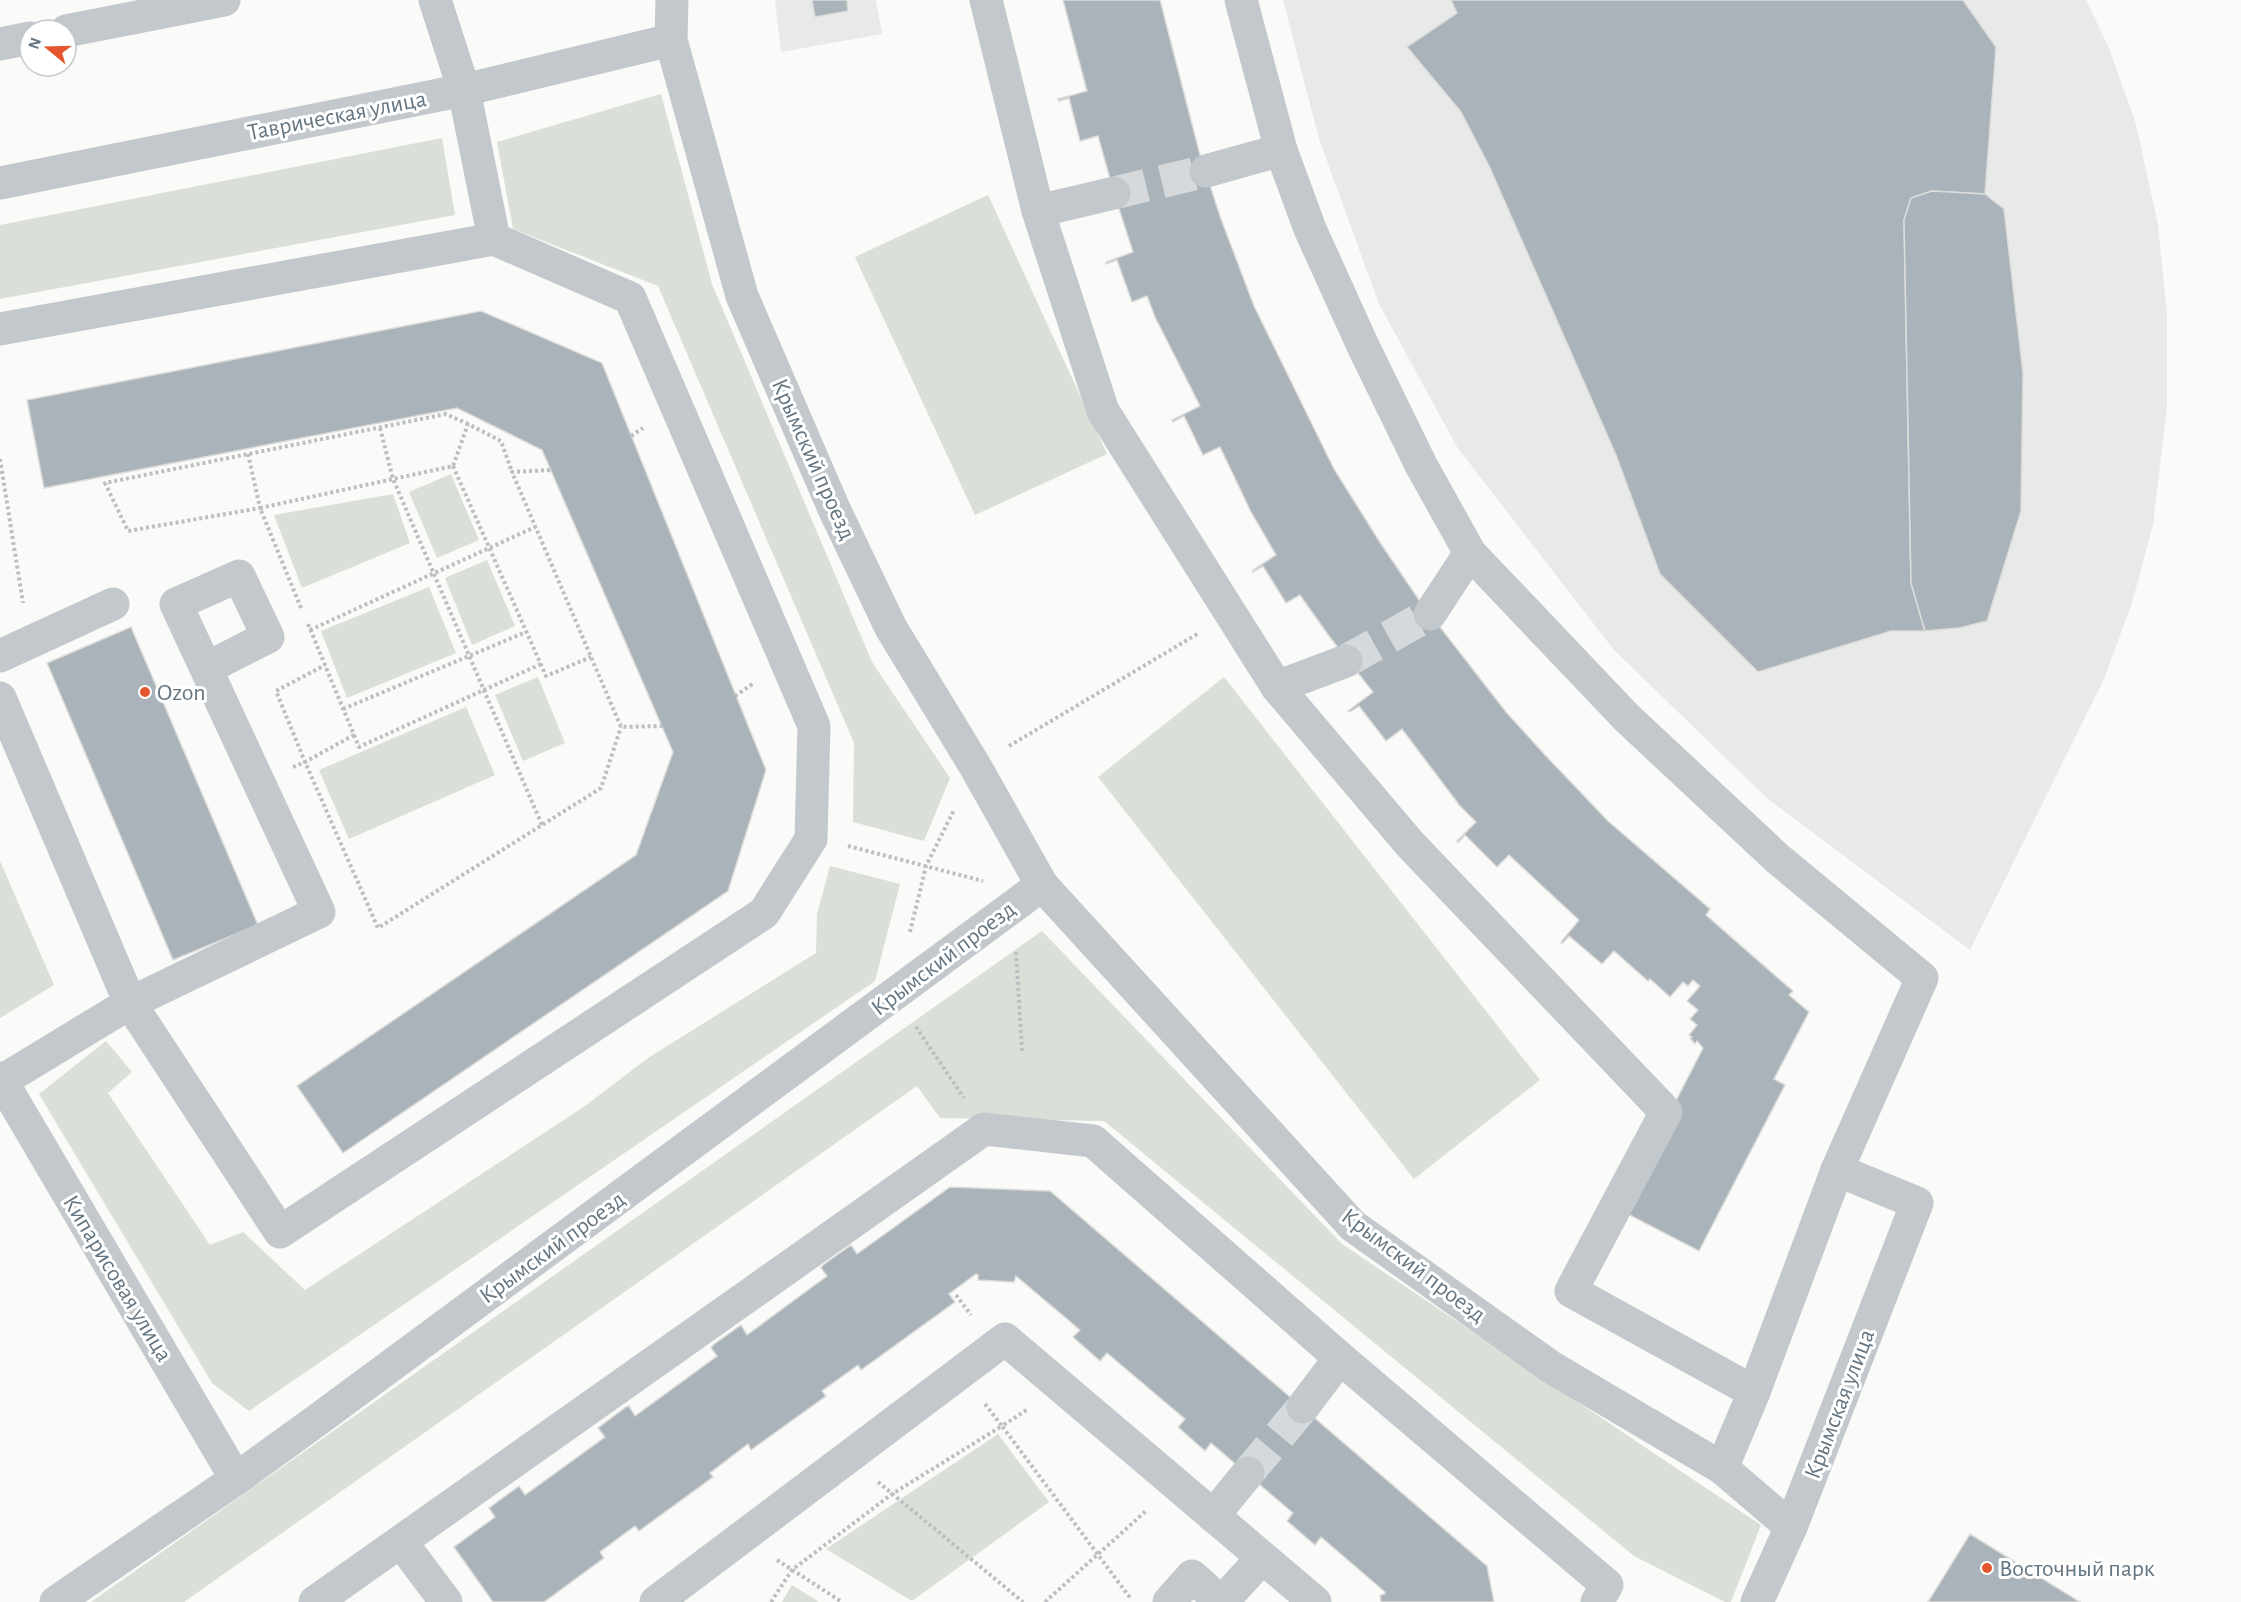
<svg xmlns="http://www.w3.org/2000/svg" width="2241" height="1602" font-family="'Alegreya Sans',sans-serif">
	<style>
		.built { fill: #e8e9e9 }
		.green { fill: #dadfd7 }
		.building { fill: #aab3b9; stroke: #dcdcda; stroke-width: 1.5 }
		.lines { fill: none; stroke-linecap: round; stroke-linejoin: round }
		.minor-tunnel { stroke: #d5d9db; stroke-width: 33; stroke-dasharray: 33 16; stroke-linecap: butt }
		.path { stroke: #bbbfc2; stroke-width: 4; stroke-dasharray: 3 3; stroke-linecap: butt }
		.minor { stroke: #c3c8cc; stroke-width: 33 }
		.poi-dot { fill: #e4572e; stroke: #fff; stroke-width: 2 }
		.labels { text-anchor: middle; stroke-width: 6; stroke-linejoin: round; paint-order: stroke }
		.street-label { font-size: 24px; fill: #657683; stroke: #fff }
		.poi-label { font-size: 24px; fill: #657683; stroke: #fff; text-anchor: start }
	</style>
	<rect width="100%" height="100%" fill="#fafaf8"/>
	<g class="built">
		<polygon points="775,0 876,0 882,34 781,52"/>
		<polygon points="1283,0 2086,0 2109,48 2136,124 2158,225 2167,313 2167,406 2153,525 2132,603 2104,679 1970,950 1768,799 1614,650 1457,447 1379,304 1319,139"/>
	</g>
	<g class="green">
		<polygon points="661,94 712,284 872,662 950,778 924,841 853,822 854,743 658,286 513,229 497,142"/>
		<polygon points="442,138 455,215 0,299 0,225"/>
		<polygon points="988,195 1107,454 975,515 855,257"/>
		<polygon points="451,474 479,540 437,558 409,492"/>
		<polygon points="393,494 410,543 302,588 274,515"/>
		<polygon points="487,560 515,626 472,645 445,578"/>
		<polygon points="429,587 456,653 347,698 321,631"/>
		<polygon points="538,677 565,743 523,761 495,695"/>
		<polygon points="1224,677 1540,1080 1414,1179 1098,777"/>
		<polygon points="466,707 495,775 349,839 319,770"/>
		<polygon points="0,861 54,985 0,1018"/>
		<polygon points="830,866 900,884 875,981 249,1411 212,1383 39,1094 106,1041 132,1072 108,1093 210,1245 243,1232 305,1290 585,1106 648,1058 816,953 817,914"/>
		<polygon points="1042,931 1342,1244 1761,1525 1731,1602 1725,1602 1634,1556 1104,1121 940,1118 917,1086 184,1602 91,1602"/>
		<polygon points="998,1434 1049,1502 912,1601 826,1549"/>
		<polygon points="792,1585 819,1602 782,1602"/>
	</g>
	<g class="building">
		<polygon points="812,0 847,0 848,11 815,17"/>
		<polygon points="1063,0 1160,0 1200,155 1221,219 1254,306 1334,469 1381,544 1419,600 1506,712 1546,756 1608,821 1710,909 1706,915 1793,991 1789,995 1809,1012 1774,1079 1785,1085 1699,1251 1620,1210 1703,1048 1697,1041 1695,1044 1690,1038 1692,1037 1689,1035 1697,1025 1690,1019 1698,1010 1687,1001 1700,986 1693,980 1688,986 1683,982 1670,997 1650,979 1648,981 1614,951 1602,964 1569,936 1562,944 1561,942 1579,920 1509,855 1497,867 1465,835 1458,843 1457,841 1476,822 1460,806 1402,729 1386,741 1359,706 1350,712 1348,711 1373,692 1329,636 1300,595 1286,603 1263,566 1253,572 1253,570 1276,555 1251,512 1220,447 1203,455 1184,416 1173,422 1172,420 1200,406 1155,317 1147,296 1132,302 1117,260 1106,264 1106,262 1133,252 1114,193 1098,136 1080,141 1069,98 1059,101 1058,99 1087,91"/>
		<polygon points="1451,0 1963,0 1996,47 1985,194 1932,191 1911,198 1904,220 1911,583 1925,631 1891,631 1758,672 1660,574 1616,455 1490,168 1461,112 1407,47 1457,13"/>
		<polygon points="1932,191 1985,194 2004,209 2023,373 2021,511 1987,621 1959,628 1925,631 1911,583 1904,220 1911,198"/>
		<polygon points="481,311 602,363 766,770 728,891 343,1153 297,1086 636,855 673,752 542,450 457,408 44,488 27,400"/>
		<polygon points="131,627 258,925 173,960 47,663"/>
		<polygon points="950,1187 1050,1191 1487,1566 1494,1602 1381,1602 1380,1595 1385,1594 1385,1592 1321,1537 1315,1545 1302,1534 1287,1521 1293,1513 1211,1443 1205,1451 1178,1427 1185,1419 1107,1353 1100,1361 1073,1337 1080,1330 1016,1276 1014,1282 1012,1282 978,1280 978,1275 976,1274 949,1294 955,1302 861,1370 858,1365 822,1391 826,1396 751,1450 748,1444 710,1473 713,1477 639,1531 635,1526 600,1552 604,1558 544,1602 493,1602 454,1547 495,1517 489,1508 519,1486 525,1495 605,1437 598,1428 626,1407 629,1406 635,1416 717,1356 711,1348 713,1345 741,1325 747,1335 827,1276 821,1268 823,1265 851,1245 857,1254"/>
		<polygon points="1970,1534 2080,1602 1928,1602"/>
	</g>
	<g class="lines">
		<g class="minor-tunnel">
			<polyline points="1114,193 1206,171"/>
			<polyline points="1346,661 1430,614"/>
			<polyline points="1248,1473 1303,1407"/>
		</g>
		<g class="path">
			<polyline points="380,428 393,479 542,825"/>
			<polyline points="631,436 643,428"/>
			<polyline points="248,454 260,508 128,531 105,483 446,414 468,424"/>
			<polyline points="0,459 23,603"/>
			<polyline points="453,466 546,676 591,657"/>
			<polyline points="550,470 512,472 621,727 662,726"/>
			<polyline points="301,608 260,508 453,466 468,424 501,441 512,472"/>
			<polyline points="308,624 354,735 305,762 378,928 601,788 621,727"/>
			<polyline points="310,630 535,527"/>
			<polyline points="735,696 754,683"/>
			<polyline points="343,709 526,632"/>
			<polyline points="354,735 359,747 541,664"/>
			<polyline points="1009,746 1199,633"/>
			<polyline points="293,767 305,762 276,691 325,665"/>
			<polyline points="848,846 983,881"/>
			<polyline points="910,932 926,866 954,810"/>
			<polyline points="1016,952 1022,1051"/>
			<polyline points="916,1027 964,1098"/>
			<polyline points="956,1295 971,1315"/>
			<polyline points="985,1404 1002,1426 1028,1409"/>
			<polyline points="878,1482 1023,1602"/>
			<polyline points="777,1560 842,1602"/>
			<polyline points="771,1602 792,1570 892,1494 1002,1426 1131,1599"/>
			<polyline points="1045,1602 1147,1510"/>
		</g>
		<g class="minor">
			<polyline points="672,0 671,40 742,296 835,511 891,628 975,766 1042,885 1353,1226 1551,1367 1722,1468 1791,1527"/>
			<polyline points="986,0 1038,211 1103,411 1277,687 1410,844 1666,1112 1571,1291 1754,1392"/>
			<polyline points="1241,0 1281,150 1310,229 1363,346 1421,465 1470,553 1627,718 1778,859 1922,978 1837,1170 1754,1392 1722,1468"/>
			<polyline points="66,31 224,0"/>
			<polyline points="0,44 30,38"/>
			<polyline points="1206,171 1281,150"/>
			<polyline points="0,183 464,90 671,40"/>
			<polyline points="1038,211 1114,193"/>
			<polyline points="0,329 494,239"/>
			<polyline points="1430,614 1470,553"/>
			<polyline points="0,656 113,604"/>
			<polyline points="1277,687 1346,661"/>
			<polyline points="0,698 130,1003 319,912 176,604 239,576 268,637 207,668"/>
			<polyline points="0,1078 236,1479"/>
			<polyline points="0,1082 130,1003 280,1232 764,913 811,839 814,726 630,298 494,239 464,90 435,0"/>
			<polyline points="1303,1407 1340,1358"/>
			<polyline points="1213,1516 1248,1473"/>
			<polyline points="401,1542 446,1602"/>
			<polyline points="56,1602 236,1479 316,1421 1042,885"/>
			<polyline points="315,1602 984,1129 1093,1141 1340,1358 1607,1585 1597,1602"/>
			<polyline points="656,1602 1005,1339 1315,1602"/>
			<polyline points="1169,1602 1192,1576 1221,1602"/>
			<polyline points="1222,1602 1262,1558"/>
			<polyline points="1757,1602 1791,1527 1917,1203 1837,1170"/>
		</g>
	</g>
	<g class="poi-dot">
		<circle cx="145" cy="692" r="6"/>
		<circle cx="1987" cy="1568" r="6"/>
	</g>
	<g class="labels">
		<g class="street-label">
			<text transform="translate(337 115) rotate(-11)" y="8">Таврическая улица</text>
			<text transform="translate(814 459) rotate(66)" y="8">Крымский проезд</text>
			<text transform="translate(943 958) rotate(-37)" y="8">Крымский проезд</text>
			<text transform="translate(552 1247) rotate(-36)" y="8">Крымский проезд</text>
			<text transform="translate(1414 1265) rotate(37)" y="8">Крымский проезд</text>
			<text transform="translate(118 1278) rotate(59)" y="8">Кипарисовая улица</text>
			<text transform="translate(1839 1404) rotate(-69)" y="8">Крымская улица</text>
		</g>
		<g class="poi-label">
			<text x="157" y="700">Ozon</text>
			<text x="1999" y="1576">Восточный парк</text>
		</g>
	</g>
	<g transform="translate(48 48) rotate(289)"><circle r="28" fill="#ffffff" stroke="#c1c8cd" stroke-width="1.5"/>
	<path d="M0-4.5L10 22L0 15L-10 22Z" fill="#e4572e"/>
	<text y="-9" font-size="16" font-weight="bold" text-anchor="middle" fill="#657683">N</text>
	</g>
</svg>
